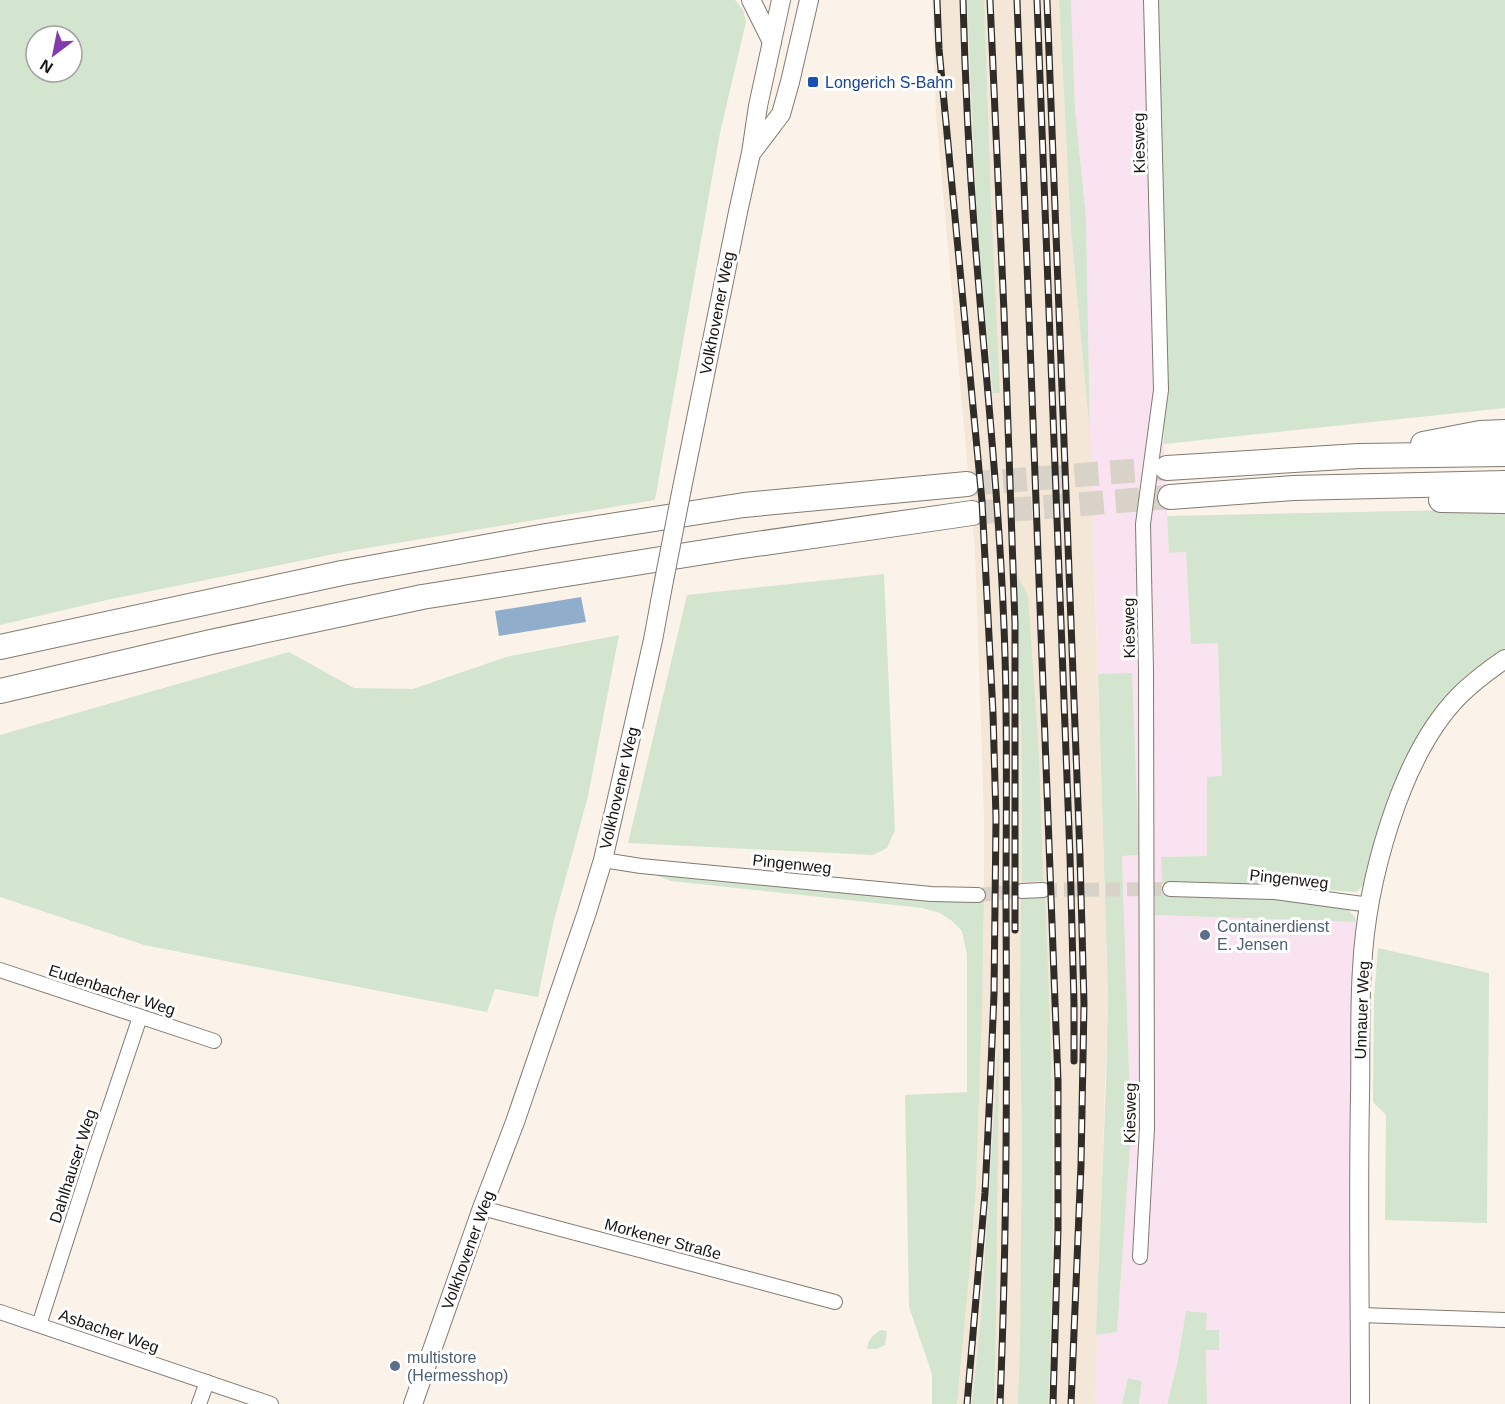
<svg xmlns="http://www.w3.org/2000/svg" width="1505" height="1404" font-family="Helvetica,sans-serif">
<rect width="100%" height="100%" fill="#fbf3e9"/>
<path fill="#f9e3f0" d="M 1071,0 L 1145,0 L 1164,394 L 1164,444 L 1169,553 L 1186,552 L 1191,644 L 1218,642 L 1222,777 L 1207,778 L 1208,856 L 1161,857 L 1162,884 L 1155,893 L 1155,915 L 1356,922 L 1354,966 L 1353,1404 L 1200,1404 L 1207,1403 L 1206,1349 L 1219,1331 L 1206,1330 L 1186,1311 L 1177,1365 L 1167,1404 L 1139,1404 L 1142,1381 L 1128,1378 L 1122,1404 L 1095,1404 L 1096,1335 L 1117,1332 L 1131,1132 L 1122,856 L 1138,855 L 1132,674 L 1098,674 L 1090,435 L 1086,217 L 1075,109 Z"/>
<path fill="#f4e7d7" d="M 932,0 L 1059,0 L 1071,231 L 1090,435 L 1108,994 L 1095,1404 L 957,1404 L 968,1288 L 976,1189 L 984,926 L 984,818 L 975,551 L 936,114 Z"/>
<g fill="#d3e5cf" fill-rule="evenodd">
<path d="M 0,0 L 735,0 L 743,10 L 746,22 L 720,133 L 655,500 L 349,551 L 107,600 L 0,625 ZM 36,36 L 72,36 L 72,72 L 36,72 Z"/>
<path d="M 967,0 L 984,0 L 991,202 L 1000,393 L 993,393 L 978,238 Z"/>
<path d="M 1059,0 L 1071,0 L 1075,109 L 1086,217 L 1090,435 L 1071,231 Z"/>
<path d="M 1154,0 L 1505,0 L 1505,408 L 1164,444 Z"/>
<path d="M 1505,509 L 1505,648 L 1477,671 L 1455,691 L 1367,881 L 1357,892 L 1277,887 L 1162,884 L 1161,857 L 1207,856 L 1207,777 L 1222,776 L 1218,643 L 1191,644 L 1186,552 L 1169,553 L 1167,516 Z"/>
<path d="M 884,574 L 895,830 L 887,848 L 873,855 L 628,843 L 687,595 Z"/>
<path d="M 1017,574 L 1028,596 L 1039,754 L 1043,881 L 1022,882 L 1022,770 Z"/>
<path d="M 619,635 L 588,796 L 553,924 L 538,997 L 495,989 L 487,1012 L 144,945 L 0,897 L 0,735 L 289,652 L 354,688 L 413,689 L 506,657 Z"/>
<path d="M 1132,673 L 1139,855 L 1122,856 L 1131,1132 L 1117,1332 L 1096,1335 L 1106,1083 L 1108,994 L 1098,674 Z"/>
<path d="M 653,874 L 933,900 L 984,901 L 982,1010 L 976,1189 L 968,1288 L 957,1404 L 932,1404 L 932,1374 L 909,1307 L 905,1095 L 967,1092 L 967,955 L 962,931 L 952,921 L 940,913 L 922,908 L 671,881 Z"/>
<path d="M 1155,893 L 1274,897 L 1348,910 L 1355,917 L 1356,922 L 1155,915 Z"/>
<path d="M 1021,898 L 1045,898 C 1053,1067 1056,1236 1048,1404 L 1018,1404 L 1020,1350 L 1022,1146 L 1020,1007 Z"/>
<path d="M 1378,948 L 1489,973 L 1487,1223 L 1385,1220 L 1386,1115 L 1373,1102 L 1374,997 Z"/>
<path d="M 999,1038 L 996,1319 L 994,1404 L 972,1404 L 981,1317 Z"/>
<path d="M 1186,1311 L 1207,1313 L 1206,1330 L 1219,1330 L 1219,1350 L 1206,1350 L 1207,1404 L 1167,1404 L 1177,1365 Z"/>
<path d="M 881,1330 L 887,1331 L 885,1345 L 877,1349 L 867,1349 C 868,1340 873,1334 881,1330 Z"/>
<path d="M 1128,1378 L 1142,1381 L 1139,1404 L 1122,1404 Z"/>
</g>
<path fill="#91adcc" d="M 581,597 L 586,622 L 499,636 L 495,611 Z"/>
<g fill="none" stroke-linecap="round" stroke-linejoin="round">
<g stroke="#d9d2c9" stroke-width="14" stroke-dasharray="14 7" stroke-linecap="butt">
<path d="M 1043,890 L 1170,889"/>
<path d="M 978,895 L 1022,891"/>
</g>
<g stroke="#d9d2c9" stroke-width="24" stroke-dasharray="24 12" stroke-linecap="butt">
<path d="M 967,484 L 1167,468"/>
<path d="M 972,513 L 1170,497"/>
</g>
<defs>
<g id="street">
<path d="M 603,860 L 641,866 L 931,894 L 978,895"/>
<path d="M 1170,889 L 1275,892 L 1370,905"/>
<path d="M 1022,891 L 1043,890"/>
<path d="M 0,970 L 214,1041"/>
<path d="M 482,1208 L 835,1302"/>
<path d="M 1140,1257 L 1147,1128 L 1146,670 L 1143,524 L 1161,390 L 1151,0"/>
<path d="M 0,1312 L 271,1404"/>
<path d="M 1360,1315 L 1505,1320"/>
<path d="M 39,1325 L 93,1157 L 140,1017"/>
<path d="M 199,1404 L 207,1382"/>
</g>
<g id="secondary">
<path d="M 751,0 L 772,42"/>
<path d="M 753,151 L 781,114 L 790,82 L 809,0"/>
<path d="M 682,488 L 738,212 L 751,153 L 758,106 L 781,0"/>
<path d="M 413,1404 L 482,1208 L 515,1122 L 587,912 L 603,860 L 653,640 L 662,591"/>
<path d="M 1360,1404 C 1360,1301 1358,1198 1360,1096 C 1361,1053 1359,1011 1362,969 C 1366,885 1399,757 1459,696 C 1473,682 1489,670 1505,659"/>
</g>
<g id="highway">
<path d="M 1423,444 L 1480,433 L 1505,432"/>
<path d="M 1167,468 L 1359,456 L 1505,454"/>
<path d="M 1170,497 L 1293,488 L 1505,483"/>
<path d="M 1441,500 L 1505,501"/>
<path d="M 0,647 L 342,573 L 546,536 L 744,505 L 967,484"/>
<path d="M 0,691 L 211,642 L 422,597 L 736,547 L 972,513"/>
</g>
</defs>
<use href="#street" stroke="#827a72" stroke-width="16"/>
<use href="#secondary" stroke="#827a72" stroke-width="20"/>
<use href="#highway" stroke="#827a72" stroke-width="26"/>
<use href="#street" stroke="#fff" stroke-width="14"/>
<use href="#secondary" stroke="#fff" stroke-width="18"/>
<use href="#highway" stroke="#fff" stroke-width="24"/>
<defs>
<g id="rail">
<path d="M 937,0 L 939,49 L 982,501 L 993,713 L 996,818 L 994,994 L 990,1090 L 985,1193 L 967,1404"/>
<path d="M 963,0 C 965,80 969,160 975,240 C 985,369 999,498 1004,627 C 1008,719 1006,811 1006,903 C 1007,1070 1007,1237 1000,1404"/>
<path d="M 990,0 L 1004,312 L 1015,624 L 1015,930"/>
<path d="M 1017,0 L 1058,1081 L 1058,1230 L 1053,1404"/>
<path d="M 1037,0 L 1070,856 L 1074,1003 L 1074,1061"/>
<path d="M 1047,0 L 1080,856 L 1084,1004 L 1081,1165 L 1071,1404"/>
</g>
</defs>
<use href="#rail" stroke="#302d29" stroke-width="7"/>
<use href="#rail" stroke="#fff" stroke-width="4.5" stroke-dasharray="14" stroke-linecap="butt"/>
<defs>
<path id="secondary-bridge" d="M 662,591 L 682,488"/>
</defs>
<use href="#secondary-bridge" stroke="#827a72" stroke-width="20" stroke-linecap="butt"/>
<use href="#secondary-bridge" stroke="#fff" stroke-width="18"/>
</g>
<rect fill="#1a4fb4" stroke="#fff" stroke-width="2" x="807" y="76" width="12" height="12" rx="3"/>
<g fill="#5c6f8a" stroke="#fff" stroke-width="2">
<circle cx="1205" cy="935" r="6"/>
<circle cx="395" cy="1366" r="6"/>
</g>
<g text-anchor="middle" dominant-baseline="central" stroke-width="6" stroke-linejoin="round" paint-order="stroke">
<g font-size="16" fill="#164399" stroke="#fff" text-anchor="start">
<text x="825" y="82">Longerich S-Bahn</text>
</g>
<g font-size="16" fill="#171411" stroke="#fff">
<text transform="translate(1139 143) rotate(-91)">Kiesweg</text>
<text transform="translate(717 313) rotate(-79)">Volkhovener Weg</text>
<text transform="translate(1129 628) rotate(-91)">Kiesweg</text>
<text transform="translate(619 788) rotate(-77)">Volkhovener Weg</text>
<text transform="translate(792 864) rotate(6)">Pingenweg</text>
<text transform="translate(1289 879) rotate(6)">Pingenweg</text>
<text transform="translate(112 990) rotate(18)">Eudenbacher Weg</text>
<text transform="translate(1362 1010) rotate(-88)">Unnauer Weg</text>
<text transform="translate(1130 1113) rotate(-89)">Kiesweg</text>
<text transform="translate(73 1166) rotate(-72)">Dahlhauser Weg</text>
<text transform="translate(663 1239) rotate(15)">Morkener Straße</text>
<text transform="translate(468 1250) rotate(-70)">Volkhovener Weg</text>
<text transform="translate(109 1331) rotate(19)">Asbacher Weg</text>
</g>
<g font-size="16" fill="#4e5e75" stroke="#fff" text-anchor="start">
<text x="1217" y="926">Containerdienst<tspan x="1217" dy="18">E. Jensen</tspan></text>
<text x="407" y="1357">multistore<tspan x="407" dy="18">(Hermesshop)</tspan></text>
</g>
</g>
<g transform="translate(54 54) rotate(212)"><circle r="28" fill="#ffffff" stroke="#a2a1a0" stroke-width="1.5"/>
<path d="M0-4.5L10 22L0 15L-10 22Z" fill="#833aac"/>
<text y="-9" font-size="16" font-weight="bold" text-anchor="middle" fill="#171411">N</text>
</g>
</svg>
